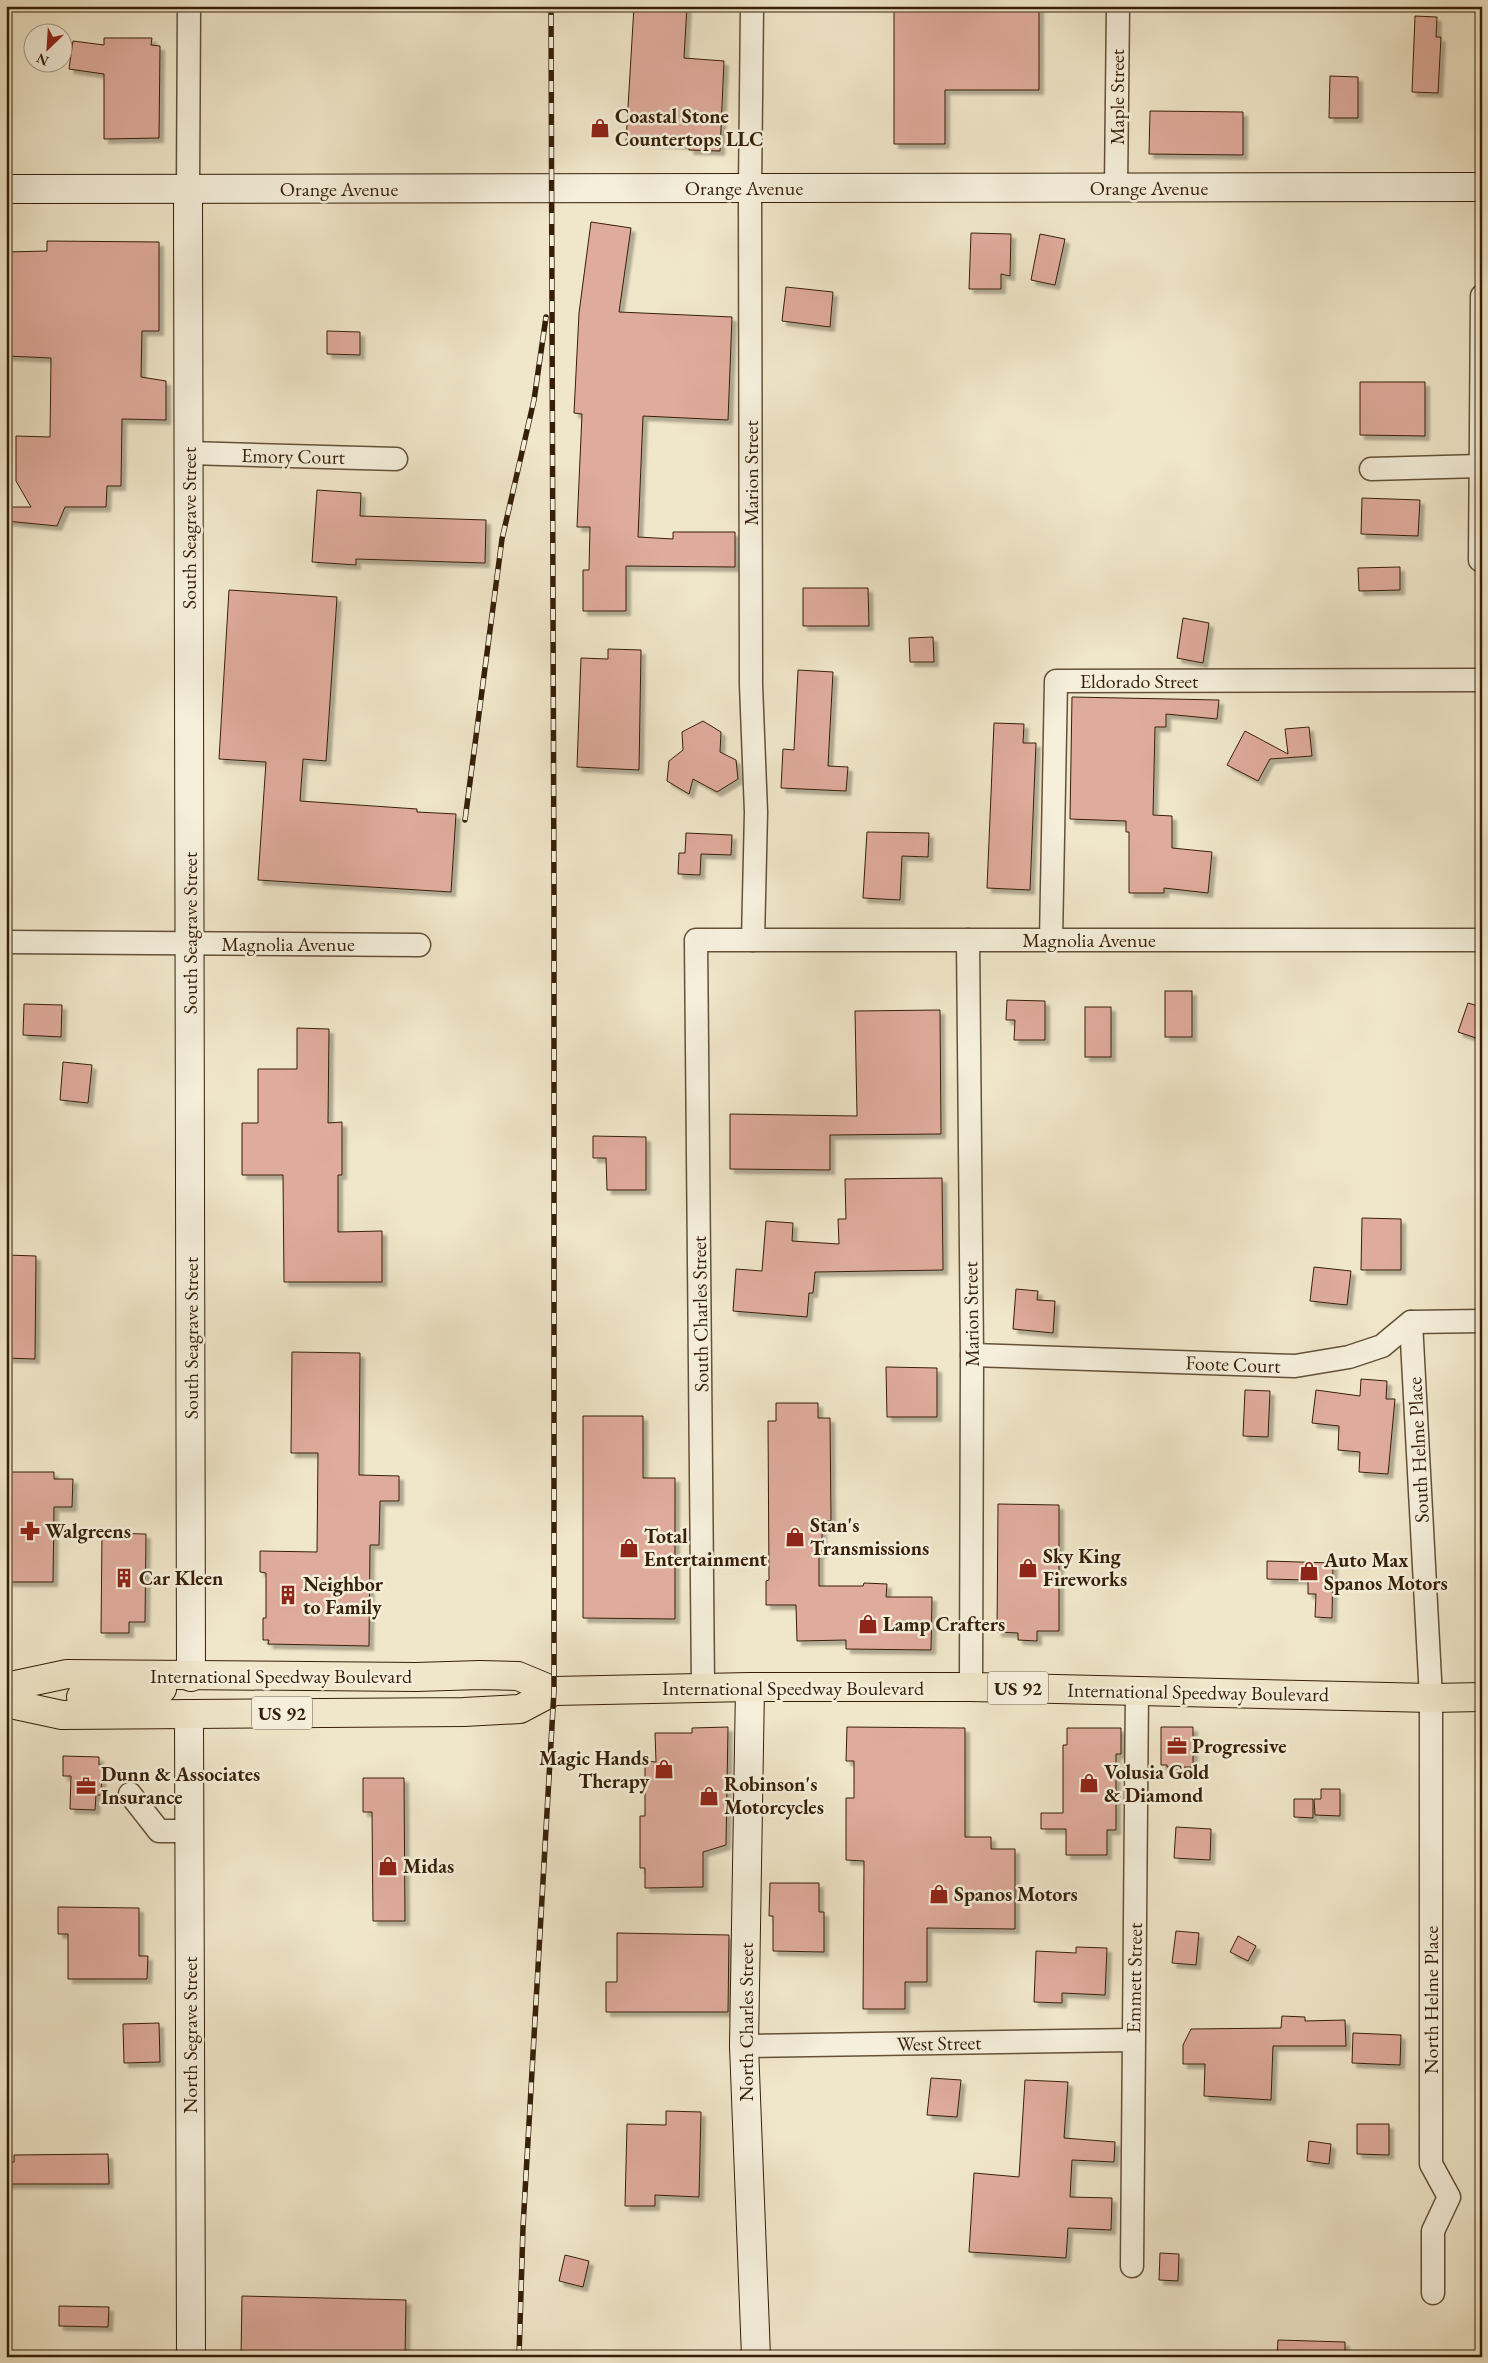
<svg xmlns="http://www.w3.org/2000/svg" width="1488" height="2363" font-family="'EB Garamond',serif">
<defs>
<filter id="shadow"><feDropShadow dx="4.5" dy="4.5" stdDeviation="1" flood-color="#0004"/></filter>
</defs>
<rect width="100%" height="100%" fill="#f0e6c9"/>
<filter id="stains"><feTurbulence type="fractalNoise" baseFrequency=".004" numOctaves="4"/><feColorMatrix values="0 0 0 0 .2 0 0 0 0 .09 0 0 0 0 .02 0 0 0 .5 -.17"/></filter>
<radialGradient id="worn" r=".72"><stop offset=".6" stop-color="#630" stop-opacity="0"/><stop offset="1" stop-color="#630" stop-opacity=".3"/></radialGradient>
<g fill="#dfab9c" stroke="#361f08" filter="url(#shadow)">
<path d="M 634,6 L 687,6 L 684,58 L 724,61 L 720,151 L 689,150 L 689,145 L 626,141 Z"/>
<path d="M 894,6 L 1039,6 L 1039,90 L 945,90 L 945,144 L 894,144 Z"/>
<path d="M 1415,16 L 1437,17 L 1436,37 L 1441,37 L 1438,93 L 1412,92 Z"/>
<path d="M 104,38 L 152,38 L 151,45 L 160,46 L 159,138 L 104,139 L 104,74 L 69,69 L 73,41 L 104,45 Z"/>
<path d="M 1330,76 L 1358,77 L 1358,118 L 1329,118 Z"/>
<path d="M 1150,111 L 1243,112 L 1243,155 L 1149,154 Z"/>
<path d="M 591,222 L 631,228 L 619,312 L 732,317 L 728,420 L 643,416 L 638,537 L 673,539 L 673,532 L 735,532 L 735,567 L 626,566 L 626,611 L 583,611 L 583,570 L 589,570 L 590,527 L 577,527 L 582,414 L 574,413 L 579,313 Z"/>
<path d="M 971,233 L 1011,234 L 1010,276 L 1001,274 L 1001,289 L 969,289 Z"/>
<path d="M 1040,234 L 1065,239 L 1055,285 L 1031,280 Z"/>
<path d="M 47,241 L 159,242 L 159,331 L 142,331 L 141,377 L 166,381 L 166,420 L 122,419 L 121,486 L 107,486 L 106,507 L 65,507 L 57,526 L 6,521 L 6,507 L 31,507 L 16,481 L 16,436 L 50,437 L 51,358 L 6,356 L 6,252 L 47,251 Z"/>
<path d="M 786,287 L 833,292 L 830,327 L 782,321 Z"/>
<path d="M 327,331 L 360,332 L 360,355 L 327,354 Z"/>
<path d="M 1360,382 L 1425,382 L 1425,436 L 1360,435 Z"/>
<path d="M 317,490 L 361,493 L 360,516 L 486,520 L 485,563 L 356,559 L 356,565 L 312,562 Z"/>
<path d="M 1362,498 L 1420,500 L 1418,536 L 1361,534 Z"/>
<path d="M 1400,567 L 1400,590 L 1359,591 L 1358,568 Z"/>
<path d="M 803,588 L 868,588 L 869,626 L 803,626 Z"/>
<path d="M 229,590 L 337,597 L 326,761 L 303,759 L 300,801 L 417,809 L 417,812 L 456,814 L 451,892 L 258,880 L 266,762 L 219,759 Z"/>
<path d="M 1183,618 L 1209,623 L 1203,663 L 1177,658 Z"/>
<path d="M 933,637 L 934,662 L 910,662 L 909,638 Z"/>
<path d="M 608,649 L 641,650 L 639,770 L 577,767 L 581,658 L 608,659 Z"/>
<path d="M 798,670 L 833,672 L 828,766 L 848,767 L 846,791 L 781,788 L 783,749 L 794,750 Z"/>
<path d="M 1072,697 L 1219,700 L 1217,719 L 1166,714 L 1166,727 L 1155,727 L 1153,815 L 1172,816 L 1172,848 L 1212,852 L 1208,893 L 1164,888 L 1164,893 L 1129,893 L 1129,832 L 1126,832 L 1126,821 L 1070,819 Z"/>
<path d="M 703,721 L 721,732 L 720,752 L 736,760 L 738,779 L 717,792 L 693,779 L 689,794 L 667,781 L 669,761 L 683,750 L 682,732 Z"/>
<path d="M 994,723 L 1024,724 L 1023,743 L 1036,743 L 1030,890 L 987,888 Z"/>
<path d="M 1309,727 L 1312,756 L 1270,759 L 1258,781 L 1227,765 L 1245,731 L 1288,754 L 1285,729 Z"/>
<path d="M 867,832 L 929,833 L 928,857 L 902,856 L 900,900 L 863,898 Z"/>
<path d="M 686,833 L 732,835 L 731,855 L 701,854 L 700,875 L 678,874 L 679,853 L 685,853 Z"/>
<rect x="1165" y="991" width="27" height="46"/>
<path d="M 1007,1000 L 1045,1001 L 1045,1040 L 1014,1040 L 1015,1020 L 1006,1020 Z"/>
<path d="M 1468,1003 L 1482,1007 L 1482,1040 L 1458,1032 Z"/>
<path d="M 24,1004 L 62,1005 L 61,1037 L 23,1035 Z"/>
<rect x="1085" y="1007" width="26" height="50"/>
<path d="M 940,1010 L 941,1134 L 830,1135 L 830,1170 L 730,1169 L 730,1114 L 857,1116 L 855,1011 Z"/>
<path d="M 297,1028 L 329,1029 L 328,1123 L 342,1122 L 342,1175 L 338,1175 L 338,1232 L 382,1231 L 382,1282 L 284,1282 L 283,1175 L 242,1175 L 242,1123 L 258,1123 L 258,1069 L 297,1069 Z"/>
<path d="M 63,1062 L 92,1065 L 88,1103 L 60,1100 Z"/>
<path d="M 593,1136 L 646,1137 L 646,1190 L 607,1190 L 606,1158 L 593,1158 Z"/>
<path d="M 942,1178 L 943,1270 L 815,1272 L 813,1293 L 809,1293 L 807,1317 L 733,1311 L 736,1269 L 762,1271 L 766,1221 L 793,1223 L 792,1241 L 839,1244 L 838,1219 L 846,1219 L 845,1179 Z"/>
<path d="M 1362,1218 L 1401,1219 L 1401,1270 L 1361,1270 Z"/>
<path d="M 6,1255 L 36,1256 L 35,1359 L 6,1358 Z"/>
<path d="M 1314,1267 L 1351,1271 L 1347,1305 L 1310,1301 Z"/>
<path d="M 1016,1289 L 1038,1291 L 1037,1300 L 1055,1301 L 1053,1333 L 1013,1329 Z"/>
<path d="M 292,1352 L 360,1353 L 359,1475 L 399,1476 L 399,1501 L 380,1501 L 379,1545 L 370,1545 L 369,1646 L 268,1644 L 269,1640 L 263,1640 L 263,1618 L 266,1618 L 266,1573 L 260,1572 L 260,1551 L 317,1552 L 318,1453 L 291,1453 Z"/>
<path d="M 886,1367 L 937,1368 L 937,1417 L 887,1417 Z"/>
<path d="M 1361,1379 L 1387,1381 L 1386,1399 L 1395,1399 L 1388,1474 L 1359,1472 L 1360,1452 L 1338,1450 L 1339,1426 L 1312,1423 L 1316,1390 L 1360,1396 Z"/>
<path d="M 1245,1390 L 1270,1391 L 1268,1437 L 1243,1436 Z"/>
<path d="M 776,1403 L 818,1403 L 818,1418 L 830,1418 L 831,1521 L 822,1521 L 822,1553 L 819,1553 L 819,1586 L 863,1586 L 864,1583 L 887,1584 L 886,1597 L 932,1597 L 931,1650 L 846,1649 L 846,1640 L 797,1641 L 796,1605 L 766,1605 L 766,1581 L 769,1580 L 768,1421 L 776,1421 Z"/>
<path d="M 583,1416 L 643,1416 L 643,1478 L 675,1478 L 675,1619 L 583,1618 Z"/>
<path d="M 6,1472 L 54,1472 L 54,1479 L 73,1479 L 72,1507 L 54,1507 L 53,1582 L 6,1582 Z"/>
<path d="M 998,1504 L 1059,1505 L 1059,1631 L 1037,1631 L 1037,1641 L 1018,1640 L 1018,1633 L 997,1632 Z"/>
<path d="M 102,1533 L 146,1534 L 145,1622 L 129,1622 L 129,1633 L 101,1633 Z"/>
<path d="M 1267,1561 L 1333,1563 L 1332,1618 L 1315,1617 L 1316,1594 L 1308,1594 L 1308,1580 L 1267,1579 Z"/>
<path d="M 728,1727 L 726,1845 L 703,1852 L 703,1887 L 645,1888 L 645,1868 L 640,1868 L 640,1816 L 645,1816 L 645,1761 L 656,1762 L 655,1733 L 692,1733 L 692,1728 Z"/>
<path d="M 847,1727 L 965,1728 L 965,1837 L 991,1837 L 991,1849 L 1015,1849 L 1015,1929 L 927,1928 L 927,1982 L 905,1982 L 905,2009 L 863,2009 L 864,1861 L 846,1860 L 846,1798 L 854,1798 L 854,1761 L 846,1761 Z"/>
<path d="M 1161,1727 L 1193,1727 L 1193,1767 L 1167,1767 L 1167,1765 L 1161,1765 Z"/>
<path d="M 1067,1728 L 1121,1728 L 1121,1754 L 1116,1754 L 1116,1830 L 1107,1830 L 1107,1855 L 1066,1855 L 1066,1829 L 1041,1829 L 1041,1813 L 1063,1813 L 1063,1745 L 1067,1745 Z"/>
<path d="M 63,1756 L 99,1757 L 99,1765 L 102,1765 L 101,1795 L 96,1795 L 95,1810 L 70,1809 L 71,1776 L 63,1776 Z"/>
<path d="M 363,1778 L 404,1778 L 405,1921 L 373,1921 L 372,1812 L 363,1812 Z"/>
<path d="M 1321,1789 L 1340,1789 L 1340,1816 L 1315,1815 L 1314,1799 L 1321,1799 Z"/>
<path d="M 1294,1799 L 1313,1799 L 1313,1818 L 1294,1817 Z"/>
<path d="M 1176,1827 L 1211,1829 L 1210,1860 L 1174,1858 Z"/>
<path d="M 770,1883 L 819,1883 L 819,1912 L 824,1912 L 824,1952 L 773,1951 L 773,1916 L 769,1916 Z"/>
<path d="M 58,1907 L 139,1908 L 139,1956 L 148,1956 L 147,1979 L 68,1979 L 68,1934 L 58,1934 Z"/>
<path d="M 1176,1931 L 1199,1933 L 1196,1965 L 1172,1963 Z"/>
<path d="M 617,1933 L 729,1935 L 728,2012 L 606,2012 L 606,1982 L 617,1982 Z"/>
<path d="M 1238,1936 L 1256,1946 L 1248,1961 L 1230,1952 Z"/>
<path d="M 1076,1947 L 1107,1948 L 1105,1995 L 1062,1993 L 1062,2003 L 1034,2002 L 1036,1951 L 1076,1953 Z"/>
<path d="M 1282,2016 L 1305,2017 L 1305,2021 L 1345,2020 L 1346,2046 L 1273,2046 L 1271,2100 L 1204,2096 L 1205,2064 L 1183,2064 L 1183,2045 L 1191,2029 L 1281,2028 Z"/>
<path d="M 159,2023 L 160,2062 L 124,2063 L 123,2024 Z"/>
<path d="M 1353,2033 L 1401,2035 L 1400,2065 L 1352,2063 Z"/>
<path d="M 931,2078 L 961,2080 L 957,2117 L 927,2115 Z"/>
<path d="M 1025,2080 L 1068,2082 L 1064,2138 L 1115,2142 L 1114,2162 L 1072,2160 L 1070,2197 L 1112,2198 L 1111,2230 L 1068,2228 L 1066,2258 L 969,2252 L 974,2173 L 1019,2177 Z"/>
<path d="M 666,2111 L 701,2112 L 699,2197 L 655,2195 L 655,2206 L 625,2206 L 627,2124 L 666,2125 Z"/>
<path d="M 1357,2124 L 1389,2124 L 1389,2155 L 1357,2154 Z"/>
<path d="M 1309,2141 L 1331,2144 L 1329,2164 L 1307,2161 Z"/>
<path d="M 108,2154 L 109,2184 L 6,2184 L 6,2162 L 14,2162 L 14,2155 Z"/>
<path d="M 1160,2253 L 1179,2254 L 1178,2281 L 1159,2280 Z"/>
<path d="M 565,2255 L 589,2261 L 583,2287 L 559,2281 Z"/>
<path d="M 242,2296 L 406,2300 L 405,2357 L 241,2357 Z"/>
<path d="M 59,2306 L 109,2307 L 108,2327 L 59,2326 Z"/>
<path d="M 1278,2340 L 1345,2342 L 1345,2357 L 1277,2357 Z"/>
</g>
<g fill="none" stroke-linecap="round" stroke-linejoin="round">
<defs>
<g id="street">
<path d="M 752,6 L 750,188 L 751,685 L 756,812 L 753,940"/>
<path d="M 1116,188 L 1118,6"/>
<path d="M 188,189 L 189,6"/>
<path d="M 189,453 L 396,459"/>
<path d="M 1371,469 L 1480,466"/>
<path d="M 1480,560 L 1482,296"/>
<path d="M 968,940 L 972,1355 L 971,1687"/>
<path d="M 1051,940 L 1056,681 L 1482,680"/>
<path d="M 6,942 L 419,945"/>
<path d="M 1411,1322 L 1431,1698 L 1431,2164 L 1449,2197 L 1433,2231 L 1433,2293"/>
<path d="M 972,1355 L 1295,1366 L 1349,1357 L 1382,1346 L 1411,1322 L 1482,1321"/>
<path d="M 703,1688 L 696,940 L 1482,940"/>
<path d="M 130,1794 L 159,1831 L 190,1831"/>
<path d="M 744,2046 L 1133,2040"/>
<path d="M 1132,2266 L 1137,1690"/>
</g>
<g id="secondary">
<path d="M 6,189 L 1482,187"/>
<path d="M 188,189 L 191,1677"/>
<path d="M 750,1687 L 744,2046 L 756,2357"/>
<path d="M 189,1714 L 191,2357"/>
</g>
<g id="primary">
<path d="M 6,1687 L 67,1674 L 416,1677 L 480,1675 L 518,1676 L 554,1691 L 750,1687 L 971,1687 L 1431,1698 L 1482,1697"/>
<path d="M 81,1697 L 148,1693 L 162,1689"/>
<path d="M 6,1703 L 62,1715 L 464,1712 L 520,1709 L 554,1691"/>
</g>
</defs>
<use href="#street" stroke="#645138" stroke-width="25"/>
<use href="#secondary" stroke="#361f08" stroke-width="30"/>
<use href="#primary" stroke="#361f08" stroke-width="30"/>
<use href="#street" stroke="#f5efdc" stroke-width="22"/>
<use href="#secondary" stroke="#f5efdc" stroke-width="28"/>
<use href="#primary" stroke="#f0e6c9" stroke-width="28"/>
<defs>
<g id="rail">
<path d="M 465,820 L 502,539 L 534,400 L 546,317"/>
<path d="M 519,2357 L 523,2227 L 554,1691 L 554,900 L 551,6"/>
</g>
</defs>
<use href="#rail" stroke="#361f08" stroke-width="5.5"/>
<use href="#rail" stroke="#f5efdc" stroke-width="4" stroke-dasharray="11" stroke-linecap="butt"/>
</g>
<defs>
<symbol id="shop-bare" viewBox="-9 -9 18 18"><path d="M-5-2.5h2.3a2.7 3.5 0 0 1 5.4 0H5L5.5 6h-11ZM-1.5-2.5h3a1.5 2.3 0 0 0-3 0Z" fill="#8f2418" stroke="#f5efdc" stroke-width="2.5" paint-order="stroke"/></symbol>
<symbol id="pharmacy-bare" viewBox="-9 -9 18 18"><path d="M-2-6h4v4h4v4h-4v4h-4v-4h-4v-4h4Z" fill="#8f2418" stroke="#f5efdc" stroke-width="2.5" paint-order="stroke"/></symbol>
<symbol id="building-bare" viewBox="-9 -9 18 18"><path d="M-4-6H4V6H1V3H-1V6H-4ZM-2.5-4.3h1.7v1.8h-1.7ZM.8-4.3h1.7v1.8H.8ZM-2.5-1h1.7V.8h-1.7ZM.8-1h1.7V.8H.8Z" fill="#8f2418" stroke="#f5efdc" stroke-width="2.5" paint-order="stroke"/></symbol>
<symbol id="office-bare" viewBox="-9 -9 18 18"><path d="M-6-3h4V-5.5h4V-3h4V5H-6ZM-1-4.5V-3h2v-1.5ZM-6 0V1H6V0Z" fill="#8f2418" stroke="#f5efdc" stroke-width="2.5" paint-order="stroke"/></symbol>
</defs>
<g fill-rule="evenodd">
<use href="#shop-bare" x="586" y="114" width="28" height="28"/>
<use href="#pharmacy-bare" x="16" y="1517" width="28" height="28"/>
<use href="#shop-bare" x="781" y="1523" width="28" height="28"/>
<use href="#shop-bare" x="615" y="1534" width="28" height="28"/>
<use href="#shop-bare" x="1014" y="1554" width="28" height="28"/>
<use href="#shop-bare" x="1295" y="1557" width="28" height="28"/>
<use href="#building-bare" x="110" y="1564" width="28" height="28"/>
<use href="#building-bare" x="274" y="1581" width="28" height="28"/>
<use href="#shop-bare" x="854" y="1610" width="28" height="28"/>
<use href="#office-bare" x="1163" y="1732" width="28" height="28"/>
<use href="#shop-bare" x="650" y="1755" width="28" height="28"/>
<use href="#shop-bare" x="1075" y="1769" width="28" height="28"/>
<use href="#office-bare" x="72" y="1772" width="28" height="28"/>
<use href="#shop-bare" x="695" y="1782" width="28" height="28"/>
<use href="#shop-bare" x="374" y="1852" width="28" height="28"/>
<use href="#shop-bare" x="925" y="1880" width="28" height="28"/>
</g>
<g text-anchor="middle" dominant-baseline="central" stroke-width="5" stroke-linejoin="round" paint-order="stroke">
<g fill="#f5efdc" stroke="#6f5d48" stroke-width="1">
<rect x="988" y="1671.5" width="60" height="33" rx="4"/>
<rect x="252" y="1696.5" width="60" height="33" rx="4"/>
</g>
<g font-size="19" font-weight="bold" fill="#361f08">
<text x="1018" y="1688">US 92</text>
<text x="282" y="1713">US 92</text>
</g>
<g font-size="20" fill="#361f08" stroke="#f5efdc">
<text transform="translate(1117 97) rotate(-90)">Maple Street</text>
<text x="744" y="188">Orange Avenue</text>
<text x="1149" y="188">Orange Avenue</text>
<text x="339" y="189">Orange Avenue</text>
<text transform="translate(293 456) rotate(1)">Emory Court</text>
<text transform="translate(751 473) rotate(-90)">Marion Street</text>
<text transform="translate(189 528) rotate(-90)">South Seagrave Street</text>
<text x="1139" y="681">Eldorado Street</text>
<text transform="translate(190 933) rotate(-90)">South Seagrave Street</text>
<text x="1089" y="940">Magnolia Avenue</text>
<text x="288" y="944">Magnolia Avenue</text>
<text transform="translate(700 1314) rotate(-91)">South Charles Street</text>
<text transform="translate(971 1314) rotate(-91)">Marion Street</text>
<text transform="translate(191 1338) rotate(-90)">South Seagrave Street</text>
<text transform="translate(1233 1364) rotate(2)">Foote Court</text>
<text transform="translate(1418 1450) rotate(-93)">South Helme Place</text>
<text x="281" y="1676">International Speedway Boulevard</text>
<text x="793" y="1688">International Speedway Boulevard</text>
<text transform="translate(1198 1692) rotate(1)">International Speedway Boulevard</text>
<text transform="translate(1134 1978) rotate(-89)">Emmett Street</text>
<text transform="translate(1431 2000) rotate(-90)">North Helme Place</text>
<text transform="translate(746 2022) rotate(-90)">North Charles Street</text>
<text transform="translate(190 2035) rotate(-90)">North Segrave Street</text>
<text transform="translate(939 2043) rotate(-1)">West Street</text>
</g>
<g font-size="20" font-weight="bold" fill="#361f08" stroke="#f5efdc" text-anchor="start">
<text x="615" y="116">Coastal Stone<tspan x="615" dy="23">Countertops LLC</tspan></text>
<text x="810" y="1525">Stan's<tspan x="810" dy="23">Transmissions</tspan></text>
<text x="45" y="1531">Walgreens</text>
<text x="644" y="1536">Total<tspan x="644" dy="23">Entertainment</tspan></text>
<text x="1043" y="1556">Sky King<tspan x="1043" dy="23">Fireworks</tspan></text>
<text x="1324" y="1560">Auto Max<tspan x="1324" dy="23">Spanos Motors</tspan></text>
<text x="139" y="1578">Car Kleen</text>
<text x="303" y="1584">Neighbor<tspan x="303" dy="23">to Family</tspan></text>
<text x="883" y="1624">Lamp Crafters</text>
<text x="1192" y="1746">Progressive</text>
<text x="649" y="1758" text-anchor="end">Magic Hands<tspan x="649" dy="23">Therapy</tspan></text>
<text x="1104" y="1772">Volusia Gold<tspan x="1104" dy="23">&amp; Diamond</tspan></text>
<text x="101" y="1774">Dunn &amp; Associates<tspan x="101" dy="23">Insurance</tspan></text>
<text x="724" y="1784">Robinson's<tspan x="724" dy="23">Motorcycles</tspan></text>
<text x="403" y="1866">Midas</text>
<text x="954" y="1894">Spanos Motors</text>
</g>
</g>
<rect width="1488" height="2363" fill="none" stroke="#f0e6c9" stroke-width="25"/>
<rect x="8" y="8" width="1473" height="2348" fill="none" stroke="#361f08" stroke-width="2.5"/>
<rect x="12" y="12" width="1463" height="2338" fill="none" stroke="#361f08"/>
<g transform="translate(48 48) rotate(205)"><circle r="24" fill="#f5efdc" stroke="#a99c87"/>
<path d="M0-4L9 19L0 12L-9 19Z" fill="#8f2418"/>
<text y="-8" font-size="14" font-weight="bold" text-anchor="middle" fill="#361f08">N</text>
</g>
<rect width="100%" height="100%" filter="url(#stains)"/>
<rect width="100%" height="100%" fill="url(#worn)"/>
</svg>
